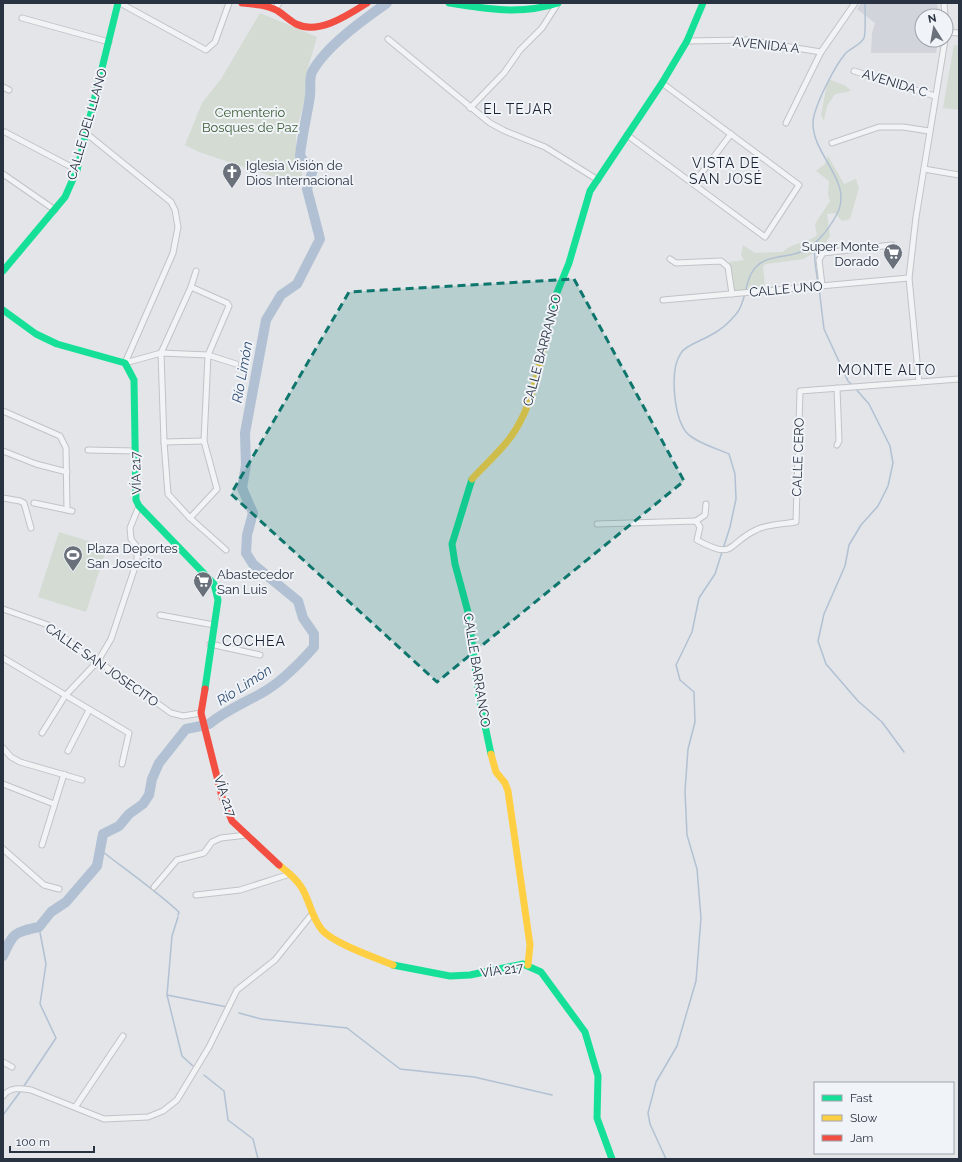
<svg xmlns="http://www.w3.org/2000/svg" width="962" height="1162" font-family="Raleway,sans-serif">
<rect width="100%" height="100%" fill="#e3e5e8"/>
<path fill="#d1d4db" d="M 861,3 L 937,3 L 939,16 L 922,16 L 922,40 L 938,40 L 936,53 L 871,53 L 872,33 L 875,23 L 857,9 Z"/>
<g fill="#d3dbd3">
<path d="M 260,13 L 317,37 L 307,71 L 305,98 L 296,132 L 296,157 L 302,168 L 302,182 L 289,182 L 199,152 L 185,145 L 202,103 L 221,79 Z"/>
<path d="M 954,45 L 959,46 L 959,110 L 943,108 Z"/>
<path d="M 828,79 L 846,86 L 851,91 L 835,94 L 827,106 L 824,120 L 821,116 Z"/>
<path d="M 828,156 L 844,184 L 856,179 L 859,188 L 850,219 L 842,221 L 835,213 L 827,214 L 830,236 L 821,249 L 803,259 L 766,264 L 763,266 L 765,289 L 734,291 L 729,262 L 744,260 L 741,255 L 743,245 L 755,253 L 783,252 C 792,242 807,244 817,235 L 815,224 L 830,201 L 828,194 L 829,181 L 816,171 L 825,164 Z"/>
<path d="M 59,532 L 107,547 L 86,612 L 38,597 Z"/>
</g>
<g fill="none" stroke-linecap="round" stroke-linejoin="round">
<g stroke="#b1c1d3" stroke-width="1.5">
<path d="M 814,245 L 815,262 L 818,285"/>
<path d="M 819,288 L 824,329 L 848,381 L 852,385"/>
<path d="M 855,388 L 869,404 L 890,446 L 893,463 L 888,486 L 878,506 L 861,525 L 849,545 L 845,566 L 824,614 L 818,641 L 826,664 L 858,701 L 882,722 L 904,752"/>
<path d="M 99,849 C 126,870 154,889 179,912 L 178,915"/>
<path d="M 178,917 L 172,936 L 167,995 L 182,1056 L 193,1066"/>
<path d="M 167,995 L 227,1007"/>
<path d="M 239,1013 L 261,1019 L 347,1028 L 400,1069 L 474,1077 L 552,1095"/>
<path d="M 204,1075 L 224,1091 L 228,1120 L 253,1139 L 258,1159"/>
<path d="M 24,1086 L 56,1038 L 40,1004 L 46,964 L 39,927"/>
<path d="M 3,1115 L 20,1092"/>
<path d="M 666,1159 L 650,1124 L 648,1113 L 656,1082 L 677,1046 L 696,981 L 701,918 L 697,869 L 687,835 L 685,791 L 688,749 L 695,722 L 694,692 L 680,680 L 676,665 L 692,632 L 699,598 L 715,574 L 730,527 L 736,499 L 735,474 L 729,454 C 718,449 694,442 686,432 C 674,416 669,370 681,353 C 686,345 701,341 709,336 C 720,331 729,323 737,313 C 747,301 744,278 757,266 C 766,257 782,257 794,254 C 813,250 828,231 837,214 C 854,181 812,156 813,122 C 814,106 835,66 845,54 C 850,48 861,45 864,38 C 866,34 865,10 865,3"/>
</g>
<g stroke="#b1c1d3" stroke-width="10">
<path d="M 209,724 C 225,711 242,704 260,694 C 281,683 299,664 314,647 L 314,634 L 303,618 L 298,601 L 253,564 L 246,553 L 247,535 L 253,513 L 242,488 L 246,465 L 245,433 L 266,320 L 281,295 L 297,284 L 320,239 L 307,189 L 314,166 L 305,163 L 300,156 C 302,135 307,116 310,96 C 311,89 309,78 312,72 C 326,46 363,20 387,3"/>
<path d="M 3,956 C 13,933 14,932 39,927 L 51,912 L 66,902 L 97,866 L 103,834 L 119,826 L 129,814 L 143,804 L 149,795 L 152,779 L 159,763 L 186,729 L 201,726"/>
</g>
<defs>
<g id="street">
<path d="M 120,3 L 206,50 L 215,42 L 229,3"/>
<path d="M 944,3 L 945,16"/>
<path d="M 275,9 L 279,3"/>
<path d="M 22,18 L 109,42"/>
<path d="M 946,32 L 959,33"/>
<path d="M 388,39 L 490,123 L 505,131 L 545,147 L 598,180"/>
<path d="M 687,41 L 746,40 L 821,52"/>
<path d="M 854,71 L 935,96"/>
<path d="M 3,87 L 9,90"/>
<path d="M 470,108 L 504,73 L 520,50 L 542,28 L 558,3"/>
<path d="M 786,123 L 821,52 L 855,3"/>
<path d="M 5,132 L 77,170"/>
<path d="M 87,134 L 171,202 L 175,210 L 178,227 L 173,253 L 125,363"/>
<path d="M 627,135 L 765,237 L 799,185 L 662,83"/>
<path d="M 832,143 L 879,127 L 903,127 L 929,131"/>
<path d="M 924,169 L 959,175"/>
<path d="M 3,174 L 55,210"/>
<path d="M 694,183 L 731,134"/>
<path d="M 670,259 L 676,263 L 721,261 L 728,267 L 732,294"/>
<path d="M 196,271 L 191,287 L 161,353 L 164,442 L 168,494 L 190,518 L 226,550"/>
<path d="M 822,285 L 819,260 L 823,253 L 892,245"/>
<path d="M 663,300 L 909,278"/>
<path d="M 125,363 L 161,353 L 208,355 L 236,364"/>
<path d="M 919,382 L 909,278 L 916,217 L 945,40"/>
<path d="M 3,411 L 60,436 L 66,448 L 67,510"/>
<path d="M 164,442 L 204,441"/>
<path d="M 837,445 L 839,441 L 837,388"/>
<path d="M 88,450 L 135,451"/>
<path d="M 3,451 L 36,464 L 67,472"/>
<path d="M 3,498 L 20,501 L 24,503 L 31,528"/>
<path d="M 34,503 L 72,511"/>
<path d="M 190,518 L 217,489 L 204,441 L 208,355 L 229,306 L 227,303 L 191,287"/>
<path d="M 696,521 L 705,515 L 706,504"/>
<path d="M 597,524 L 696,521 L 700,527 L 697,540 C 736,561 726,544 756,530 C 767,524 784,524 796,522 L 800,391 L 959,379"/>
<path d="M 3,609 L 48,625 L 91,659 L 98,661 L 171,713 L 183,716 L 201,713"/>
<path d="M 160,615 L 214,625"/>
<path d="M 210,644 L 260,655"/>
<path d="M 3,658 L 129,733 L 122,764"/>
<path d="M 42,733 L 65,696 L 98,661 L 111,639 L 137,561 L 137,547 L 131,539 L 130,528 L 139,506"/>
<path d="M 3,748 L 11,757 L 20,762 L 82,780"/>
<path d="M 68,751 L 89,710"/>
<path d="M 3,784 L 54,804"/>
<path d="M 42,845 L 64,774"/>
<path d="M 3,849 L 44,885 L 59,889"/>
<path d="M 154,887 L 177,860 L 204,853 L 212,842 L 221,838 L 247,835"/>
<path d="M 196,895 L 240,890 L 290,874"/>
<path d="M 3,1062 L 12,1067"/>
<path d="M 3,1096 C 10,1087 20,1088 31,1090 L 104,1119 L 148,1117 L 163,1111 L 177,1100 L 209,1047 L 237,990 L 275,960 L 312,914"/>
<path d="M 76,1106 L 123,1036"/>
</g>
</defs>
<use href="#street" stroke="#c1c3c6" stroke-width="7"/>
<use href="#street" stroke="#f2f3f5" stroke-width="5"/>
<g stroke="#16e098" stroke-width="7">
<path d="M 449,3 C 486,9 522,15 558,3"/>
<path d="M 3,271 L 65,197 L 77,170 L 118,3"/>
<path d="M 3,310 L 36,334 L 57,344 L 125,363 L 134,380 L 136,500 L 139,506 L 214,584 L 218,600 L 205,689"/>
<path d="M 545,340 L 556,295 L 569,263 L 590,191 L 662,83 L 687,41 L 703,3"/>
<path d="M 472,479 L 452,544 L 455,564 L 468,612 L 479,697 L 491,754"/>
<path d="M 393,965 L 450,976 L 470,975 L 523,964 L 541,972 L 585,1032 L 598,1076 L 597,1118 L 612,1159"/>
</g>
<g stroke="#ffcf43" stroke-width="7">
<path d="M 472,479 C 483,467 495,456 506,443 C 530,415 537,375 545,340"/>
<path d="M 491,754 L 496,772 L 505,783 L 508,791 L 530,945 L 528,965"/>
<path d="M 279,865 C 289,873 300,882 305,894 C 311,907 313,919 322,930 C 333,943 376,958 393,965"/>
</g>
<g stroke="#f24e42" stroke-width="7">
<path d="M 242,3 C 254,4 267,5 278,11 C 284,15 289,20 296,24 C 319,35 348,15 367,3"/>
<path d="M 205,689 L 201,713 L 222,797 L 232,821 L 279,865"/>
</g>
</g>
<path fill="#0f766e" fill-opacity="0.2" stroke="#0f766e" stroke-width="3" stroke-dasharray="8 5" stroke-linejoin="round" d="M 574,279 L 684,481 L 437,682 L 231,494 L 349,292 Z"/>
<defs>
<symbol id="church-pin" viewBox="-11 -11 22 30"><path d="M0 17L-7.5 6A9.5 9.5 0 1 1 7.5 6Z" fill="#6a717b" stroke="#f0f3f7"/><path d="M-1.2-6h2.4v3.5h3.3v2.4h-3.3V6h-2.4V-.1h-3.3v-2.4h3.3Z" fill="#fff"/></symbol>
<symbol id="supermarket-pin" viewBox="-11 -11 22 30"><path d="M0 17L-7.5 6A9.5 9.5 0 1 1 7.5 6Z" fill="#6a717b" stroke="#f0f3f7"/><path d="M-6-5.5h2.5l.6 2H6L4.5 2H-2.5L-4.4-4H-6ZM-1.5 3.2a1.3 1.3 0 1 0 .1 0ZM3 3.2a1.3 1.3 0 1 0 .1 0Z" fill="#fff"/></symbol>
<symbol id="stadium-pin" viewBox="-11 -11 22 30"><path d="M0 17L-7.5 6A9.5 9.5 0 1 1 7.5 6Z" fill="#6a717b" stroke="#f0f3f7"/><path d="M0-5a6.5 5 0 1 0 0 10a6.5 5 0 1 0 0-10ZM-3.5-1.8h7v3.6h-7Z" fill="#fff"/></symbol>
</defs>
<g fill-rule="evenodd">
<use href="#church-pin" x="221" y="161" width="22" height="30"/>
<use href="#supermarket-pin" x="882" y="242" width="22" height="30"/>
<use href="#stadium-pin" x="62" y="544" width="22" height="30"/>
<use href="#supermarket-pin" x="192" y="570" width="22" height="30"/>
</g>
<g text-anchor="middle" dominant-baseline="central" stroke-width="4" stroke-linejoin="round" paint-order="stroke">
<g font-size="13" fill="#293241" stroke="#f0f3f7">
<text transform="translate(766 45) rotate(6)">AVENIDA A</text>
<text transform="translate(895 83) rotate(17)">AVENIDA C</text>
<text transform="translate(87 124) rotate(-74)">CALLE DEL LLANO</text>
<text transform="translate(786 289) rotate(-5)">CALLE UNO</text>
<text transform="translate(542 350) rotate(-75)">CALLE BARRANCO</text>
<text transform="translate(798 457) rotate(-88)">CALLE CERO</text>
<text transform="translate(136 473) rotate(-92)">VÍA 217</text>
<text transform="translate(102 665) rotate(35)">CALLE SAN JOSECITO</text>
<text transform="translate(477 670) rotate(81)">CALLE BARRANCO</text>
<text transform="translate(225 796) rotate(71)">VÍA 217</text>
<text transform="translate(502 970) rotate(-8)">VÍA 217</text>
</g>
<g font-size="13" fill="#3d5d36" stroke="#f0f3f7">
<text x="250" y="112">Cementerio<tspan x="250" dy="15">Bosques de Paz</tspan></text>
</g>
<g font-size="13" fill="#293241" stroke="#f0f3f7" text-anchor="start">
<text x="246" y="165">Iglesia Visión de<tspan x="246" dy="15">Dios Internacional</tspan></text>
<text x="879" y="246" text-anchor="end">Super Monte<tspan x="879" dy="15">Dorado</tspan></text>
<text x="87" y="548">Plaza Deportes<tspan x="87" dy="15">San Josecito</tspan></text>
<text x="217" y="574">Abastecedor<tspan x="217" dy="15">San Luis</tspan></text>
</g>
<g font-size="14" letter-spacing="1" fill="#1b2332" stroke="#f0f3f7">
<text x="518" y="109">EL TEJAR</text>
<text x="726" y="163">VISTA DE<tspan x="726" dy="16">SAN JOSÉ</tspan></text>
<text x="887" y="370">MONTE ALTO</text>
<text x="254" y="641">COCHEA</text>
</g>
<g font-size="14" font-style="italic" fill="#335075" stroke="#f0f3f7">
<text transform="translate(242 372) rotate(-80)">Río Limón</text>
<text transform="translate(244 685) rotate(-33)">Río Limón</text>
</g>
</g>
<rect width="962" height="1162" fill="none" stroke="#293241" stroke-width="8"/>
<rect x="814" y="1082" width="140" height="72" fill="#f0f3f7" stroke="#a0a6ae"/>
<rect x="822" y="1095" width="20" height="6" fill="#16e098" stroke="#a0a6ae"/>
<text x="850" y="1102" font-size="12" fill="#293241">Fast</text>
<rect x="822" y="1115" width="20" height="6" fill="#ffcf43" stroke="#a0a6ae"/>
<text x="850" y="1122" font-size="12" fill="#293241">Slow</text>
<rect x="822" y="1135" width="20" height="6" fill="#f24e42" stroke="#a0a6ae"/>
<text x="850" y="1142" font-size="12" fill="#293241">Jam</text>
<g transform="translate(934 28) rotate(349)"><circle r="19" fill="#f0f3f7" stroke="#a0a6ae"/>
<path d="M0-3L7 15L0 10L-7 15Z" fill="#6a717b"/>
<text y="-6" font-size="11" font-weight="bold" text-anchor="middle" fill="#293241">N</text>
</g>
<path d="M10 1146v6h84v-6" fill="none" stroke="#293241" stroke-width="2"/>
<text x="16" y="1146" font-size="12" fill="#293241" stroke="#f0f3f7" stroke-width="3" paint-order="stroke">100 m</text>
</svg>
